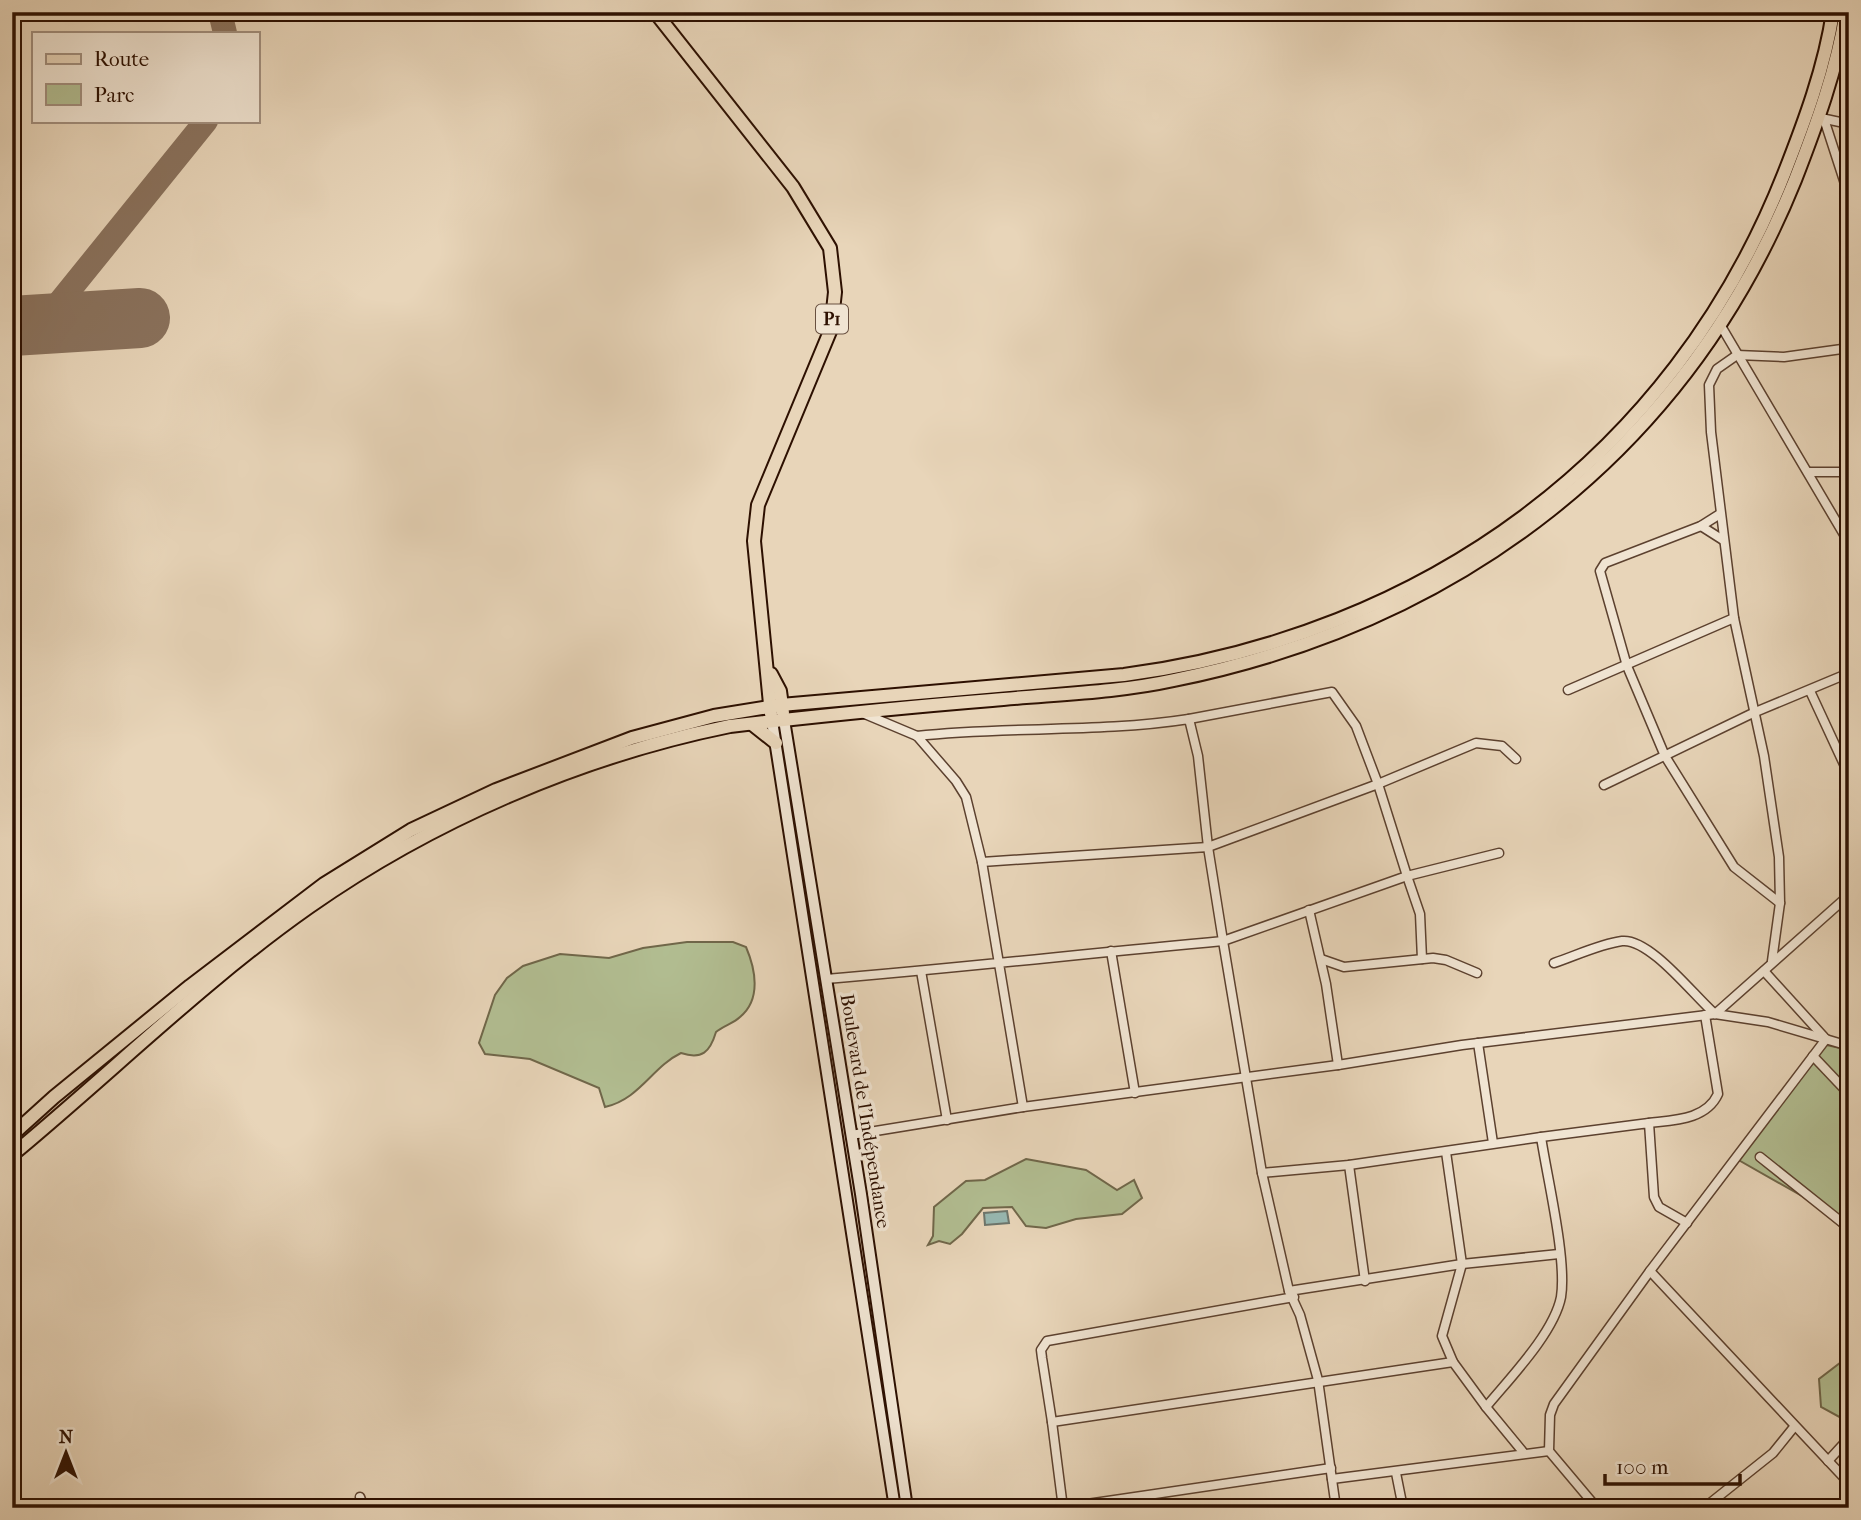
<svg xmlns="http://www.w3.org/2000/svg" width="1861" height="1520" font-family="'IM FELL French Canon',serif">
<rect width="100%" height="100%" fill="#e8d5b9"/>
<filter id="stains"><feTurbulence type="fractalNoise" baseFrequency=".00286" numOctaves="4"/><feColorMatrix values="0 0 0 0 .2 0 0 0 0 .09 0 0 0 0 .02 0 0 0 .5 -.17"/></filter>
<radialGradient id="worn" r=".72"><stop offset=".6" stop-color="#630" stop-opacity="0"/><stop offset="1" stop-color="#630" stop-opacity=".3"/></radialGradient>
<g fill="#b2be92" stroke="#70674a" stroke-width="2">
<path d="M 687,942 L 733,942 L 746,947 C 755,968 762,999 740,1017 C 734,1023 723,1026 716,1032 C 710,1052 702,1060 681,1053 C 652,1067 640,1099 605,1107 L 599,1088 L 530,1059 L 485,1054 L 479,1043 L 495,995 L 507,978 L 523,966 L 560,954 L 609,958 L 643,948 Z"/>
<path d="M 1822,1044 L 1849,1050 L 1849,1234 L 1809,1200 L 1735,1158 Z"/>
<path d="M 1026,1159 L 1086,1170 L 1117,1190 L 1134,1180 L 1142,1198 L 1122,1214 L 1076,1219 L 1046,1228 L 1026,1226 L 1012,1207 L 983,1208 L 962,1234 L 950,1244 L 939,1241 L 928,1245 L 933,1236 L 934,1207 L 966,1181 L 985,1180 Z"/>
<path d="M 1849,1356 L 1849,1445 L 1845,1420 L 1821,1407 L 1819,1379 Z"/>
</g>
<path fill="#97b8b1" stroke="#6d756b" stroke-width="2" d="M 1007,1211 L 1009,1223 L 985,1225 L 984,1213 Z"/>
<g fill="none" stroke-linecap="round" stroke-linejoin="round">
<g stroke="#8a725d" stroke-width="24">
<path d="M 220,12 L 225,33"/>
<path d="M 42,324 L 206,121"/>
</g>
<path stroke="#8a725d" stroke-width="60" d="M 12,326 L 140,318"/>
<defs>
<g id="street">
<path d="M 1821,118 L 1849,124"/>
<path d="M 1824,119 L 1849,196"/>
<path d="M 1721,326 L 1849,543"/>
<path d="M 1808,472 L 1849,472"/>
<path d="M 1720,514 L 1701,526 L 1605,563 L 1600,571 L 1627,666 L 1665,756 L 1734,867 L 1780,903"/>
<path d="M 1701,526 L 1723,540"/>
<path d="M 1568,690 L 1734,618"/>
<path d="M 1810,691 L 1849,775"/>
<path d="M 860,712 L 917,736 L 956,781 L 966,797 L 982,862"/>
<path d="M 1189,719 L 1332,692 L 1356,726 L 1378,784 L 1476,743 L 1502,746 L 1516,759"/>
<path d="M 917,736 C 1008,726 1099,733 1189,719 L 1198,756 L 1208,847 L 1378,784 L 1407,876 L 1223,941 L 1262,1173 L 1289,1291 L 1300,1315 L 1318,1380 L 1336,1508"/>
<path d="M 1604,785 L 1753,713 L 1849,673"/>
<path d="M 1309,910 L 1326,984 L 1338,1065"/>
<path d="M 1111,951 L 1135,1093"/>
<path d="M 1321,959 L 1344,967 L 1433,958 L 1446,960 L 1477,973"/>
<path d="M 1422,959 L 1420,914 L 1407,876 L 1499,853"/>
<path d="M 1772,961 L 1780,903 L 1779,857 L 1764,756 L 1734,618 L 1711,432 L 1709,385 L 1717,369 L 1737,355 L 1784,357 L 1849,348"/>
<path d="M 1554,963 C 1575,956 1600,944 1622,941 C 1650,938 1694,996 1715,1014"/>
<path d="M 921,971 L 947,1120"/>
<path d="M 1764,971 L 1824,1037"/>
<path d="M 826,979 C 958,968 1091,953 1223,941 L 1208,847 L 982,862 L 1023,1107"/>
<path d="M 1715,1014 L 1849,895"/>
<path d="M 1478,1043 L 1493,1143"/>
<path d="M 1813,1056 L 1849,1094"/>
<path d="M 1649,1123 C 1674,1120 1706,1120 1718,1094 L 1705,1015"/>
<path d="M 851,1135 L 1023,1107 L 1338,1065 L 1462,1045 L 1715,1014 L 1768,1022 L 1849,1046"/>
<path d="M 1541,1137 L 1649,1123 L 1654,1197 L 1659,1207 L 1687,1223"/>
<path d="M 1446,1152 L 1462,1264 L 1442,1336 L 1453,1362"/>
<path d="M 1760,1157 L 1849,1228"/>
<path d="M 1349,1165 L 1365,1281"/>
<path d="M 1262,1173 L 1349,1165 L 1541,1137 C 1547,1177 1567,1259 1561,1297 C 1554,1333 1509,1379 1486,1407 L 1523,1452"/>
<path d="M 1650,1271 L 1849,1483"/>
<path d="M 1289,1291 L 1462,1264 L 1559,1254"/>
<path d="M 1052,1422 L 1042,1358 L 1041,1350 L 1047,1341 L 1294,1297"/>
<path d="M 1828,1461 L 1849,1438"/>
<path d="M 1396,1473 L 1403,1508"/>
<path d="M 1332,1479 L 1549,1451"/>
<path d="M 360,1497 L 364,1508"/>
<path d="M 1129,1499 L 1138,1508"/>
<path d="M 1060,1508 L 1331,1468"/>
<path d="M 1063,1508 L 1052,1422 L 1453,1362 L 1486,1407"/>
<path d="M 1597,1508 L 1549,1451 L 1550,1415 L 1554,1404 L 1650,1271 L 1826,1039"/>
<path d="M 1704,1508 L 1773,1453 L 1794,1427"/>
</g>
<g id="secondary">
<path d="M 784,720 L 861,1194 L 907,1508"/>
<path d="M 772,721 L 895,1508"/>
</g>
<g id="primary">
<path d="M 655,12 L 793,187 L 830,248 L 835,292 L 831,329 L 758,505 L 754,541 L 771,714"/>
<path d="M 771,674 L 780,691 L 783,713"/>
<path d="M 752,724 L 776,743"/>
<path d="M 12,1135 L 54,1097 L 190,986 L 324,884 L 411,830 L 496,790 L 632,738 L 714,716 L 781,705 L 1124,675 C 1424,635 1672,458 1784,174 C 1804,123 1825,67 1833,12"/>
<path d="M 12,1155 C 110,1074 205,980 309,907 C 433,820 582,756 730,726 C 817,716 905,707 992,700 C 1052,694 1115,693 1174,680 C 1459,622 1685,452 1795,180 C 1816,126 1837,69 1846,12"/>
</g>
</defs>
<use href="#street" stroke="#5c412f" stroke-width="11"/>
<use href="#secondary" stroke="#2d1001" stroke-width="14"/>
<use href="#primary" stroke="#2d1001" stroke-width="16"/>
<use href="#street" stroke="#f0e4d2" stroke-width="8"/>
<use href="#secondary" stroke="#f0e4d2" stroke-width="10"/>
<use href="#primary" stroke="#e8d5b9" stroke-width="12"/>
</g>
<g text-anchor="middle" dominant-baseline="central" stroke-width="7" stroke-linejoin="round" paint-order="stroke">
<rect fill="#f0e4d2" stroke="#685040" stroke-width="2" x="816" y="304.5" width="32" height="29" rx="5"/>
<g font-size="18" font-weight="bold" fill="#2d1001">
<text x="832" y="319">P1</text>
</g>
<g font-size="19" fill="#2d1001" stroke="#f0e4d2">
<text transform="translate(865 1111) rotate(81)">Boulevard de l'Indépendance</text>
</g>
</g>
<rect width="1861" height="1520" fill="none" stroke="#e8d5b9" stroke-width="42"/>
<rect x="14" y="14" width="1833" height="1492" fill="none" stroke="#2d1001" stroke-width="3.5"/>
<rect x="21" y="21" width="1819" height="1478" fill="none" stroke="#2d1001" stroke-width="2"/>
<rect x="32" y="32" width="228" height="91" fill="#f0e4d2" stroke="#a28f7e" stroke-width="2"/>
<rect x="46" y="54" width="35" height="10" fill="#e8d5b9" stroke="#a28f7e" stroke-width="2"/>
<text x="94" y="66" font-size="21" fill="#2d1001">Route</text>
<rect x="46" y="84" width="35" height="21" fill="#b2be92" stroke="#a28f7e" stroke-width="2"/>
<text x="94" y="102" font-size="21" fill="#2d1001">Parc</text>
<g transform="translate(66 1453)" stroke="#f0e4d2" stroke-width="5" paint-order="stroke">
<path d="M0-5L12 26L0 18L-12 26Z" fill="#2d1001"/>
<text y="-10" font-size="19" font-weight="bold" text-anchor="middle" fill="#2d1001">N</text>
</g>
<path d="M1605 1474v10h135v-10" fill="none" stroke="#2d1001" stroke-width="3.5"/>
<text x="1616" y="1474" font-size="21" fill="#2d1001" stroke="#f0e4d2" stroke-width="5" paint-order="stroke">100 m</text>
<rect width="100%" height="100%" filter="url(#stains)"/>
<rect width="100%" height="100%" fill="url(#worn)"/>
</svg>
